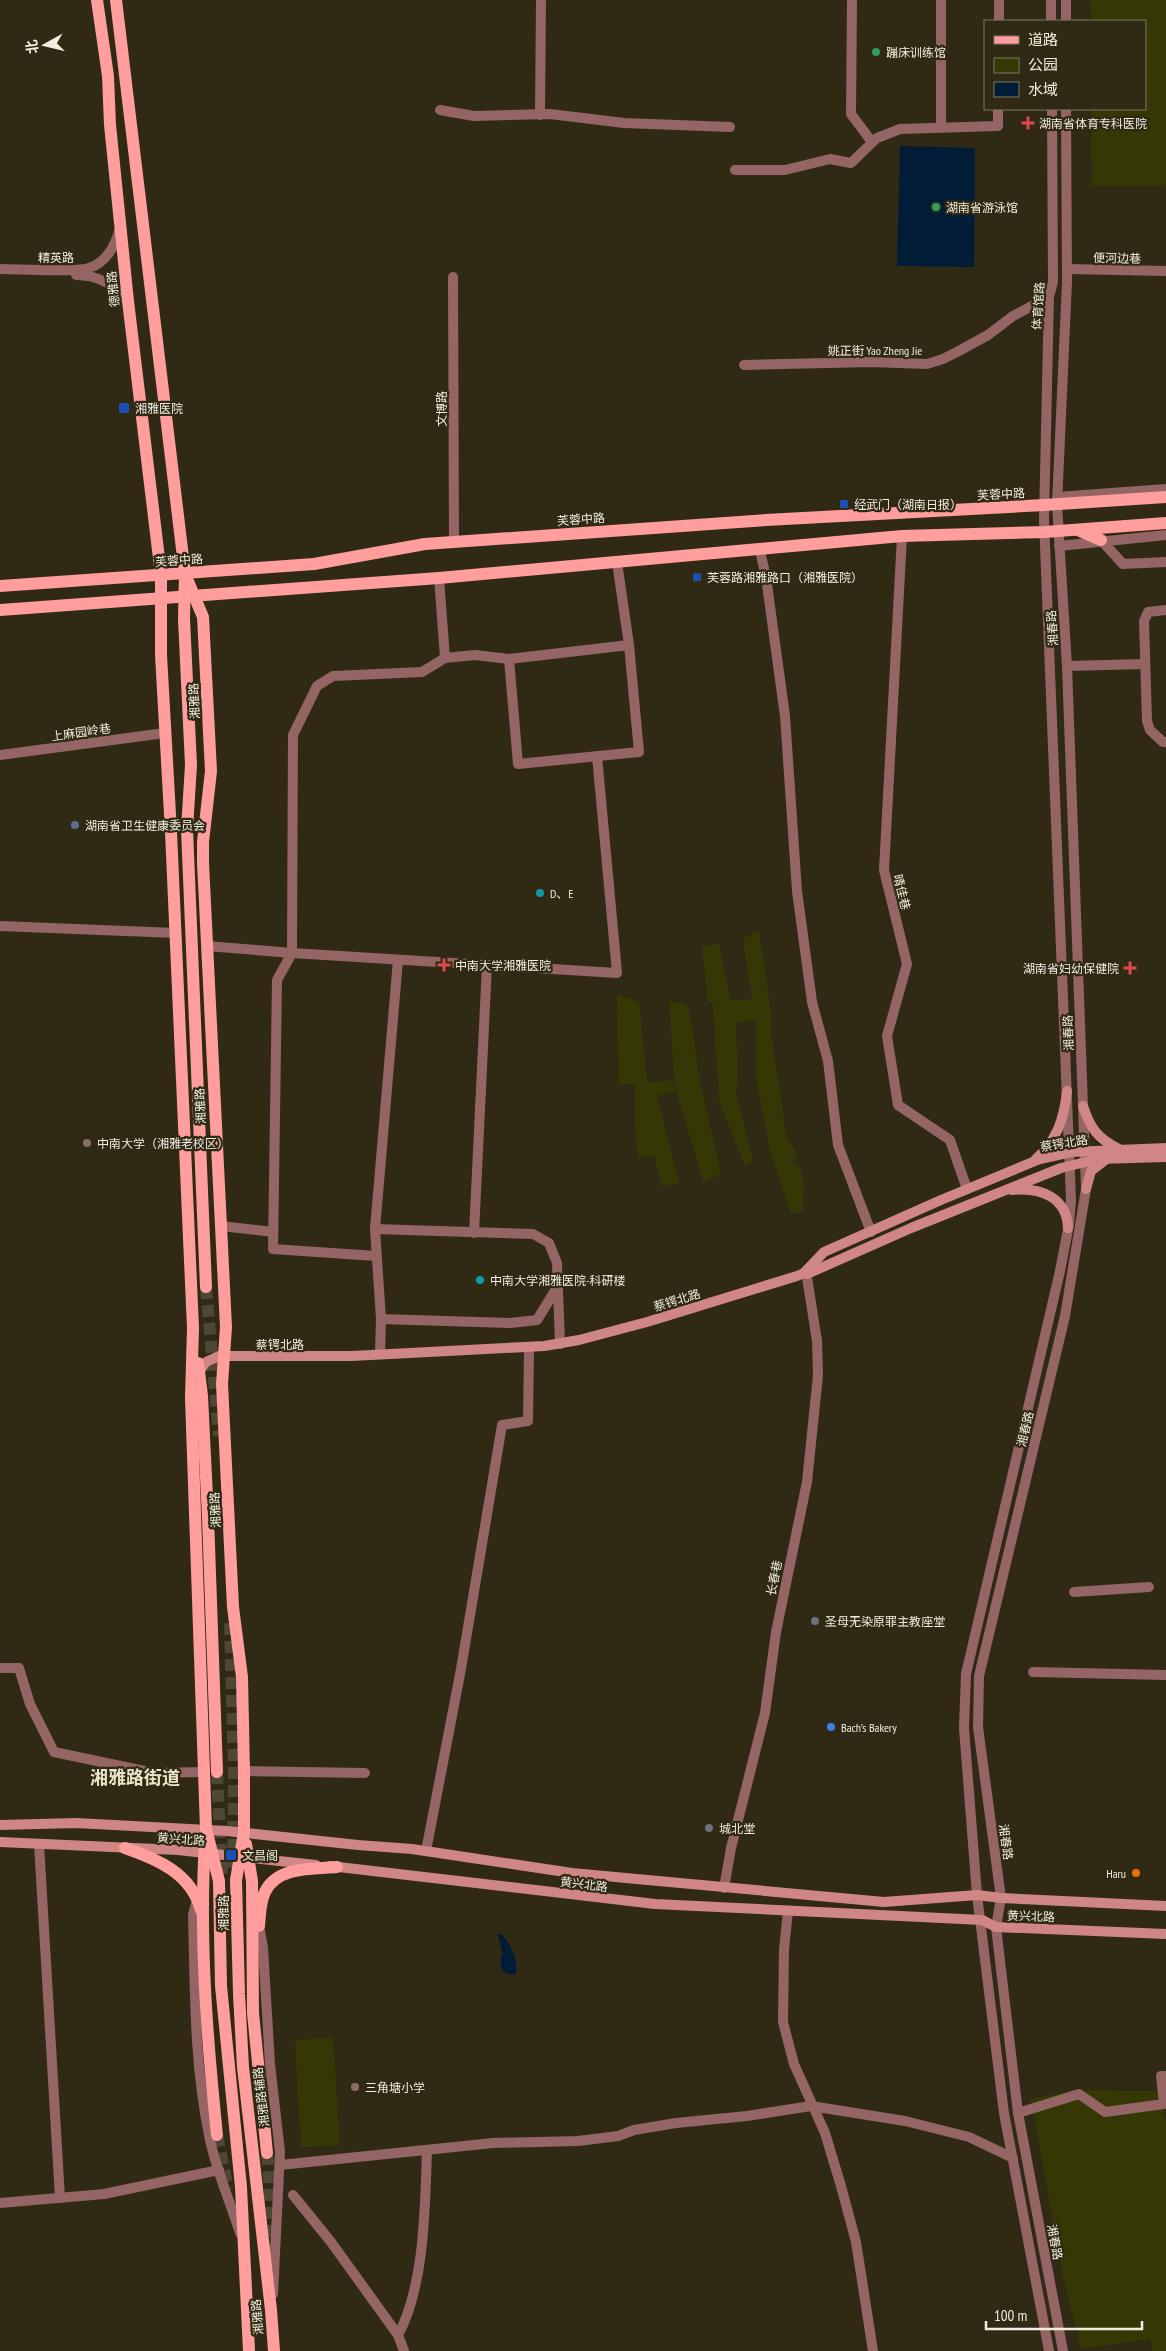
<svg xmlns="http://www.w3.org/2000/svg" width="1166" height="2351" font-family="'PT Sans Narrow','Noto Sans SC',sans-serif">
<rect width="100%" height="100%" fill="#302a14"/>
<g fill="#353805">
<path d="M 1090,0 L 1166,0 L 1166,185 L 1092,186 L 1091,109 L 1145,109 L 1145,21 L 1091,21 Z"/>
<path d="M 759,931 L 771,1011 L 771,1033 L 786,1134 L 798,1155 L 792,1162 L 801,1168 L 804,1186 L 803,1213 L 791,1213 L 770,1152 L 758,1087 L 756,1074 L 756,1020 L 736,1023 L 738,1077 L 736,1093 L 753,1161 L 744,1164 L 719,1100 L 713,1003 L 708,1002 L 702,947 L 719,943 L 730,1000 L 752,1000 L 743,939 Z"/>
<path d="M 617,994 L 639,1002 L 647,1083 L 672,1080 L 675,1088 L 669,1001 L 688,1005 L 702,1092 L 721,1173 L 704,1183 L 676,1090 L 657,1096 L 679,1183 L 662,1186 L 654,1156 L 639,1157 L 636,1144 L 635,1085 L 619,1084 Z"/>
<path d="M 333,2038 L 340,2145 L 301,2147 L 295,2040 Z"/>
<path d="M 1076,2090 L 1159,2091 L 1166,2123 L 1166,2351 L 1153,2351 L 1150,2339 L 1081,2349 L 1063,2276 L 1031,2099 Z"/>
</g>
<g fill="#011c36">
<path d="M 900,146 L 975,148 L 974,267 L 897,266 Z"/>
<path d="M 502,1934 C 510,1944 520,1961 515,1974 C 502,1976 500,1968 501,1957 L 503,1956 L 498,1935 Z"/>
</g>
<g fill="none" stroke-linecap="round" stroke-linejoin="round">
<g stroke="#4d4733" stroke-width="12" stroke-dasharray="12 6" stroke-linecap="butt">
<path d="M 206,1287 L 219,1436"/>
<path d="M 230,1623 L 234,1772 L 233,1868"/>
<path d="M 217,1772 L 222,1880"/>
<path d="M 217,2135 L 228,2189"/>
<path d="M 267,2153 L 270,2190 L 269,2256"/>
</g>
<g stroke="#946564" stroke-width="10">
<path d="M 852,0 L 851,114 L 872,142"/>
<path d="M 999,21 L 999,0"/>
<path d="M 440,110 L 474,116 L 550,114 L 624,123 L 730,127"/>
<path d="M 540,115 L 541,0"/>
<path d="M 941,128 L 941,0"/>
<path d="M 735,170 L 785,170 L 830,159 L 851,163 L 877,138 L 900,129 L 998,126 L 998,109"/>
<path d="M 1067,269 L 1166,271"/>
<path d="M 744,365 L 871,362 L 927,364 L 943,359 L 957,352 L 988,335 L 1013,316 L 1049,297"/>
<path d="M 902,536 L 884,870 L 907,964 L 887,1036 L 898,1105 L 950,1140 L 967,1189"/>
<path d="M 1101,540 L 1123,564 L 1166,562"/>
<path d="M 760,551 L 766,577 L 785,716 L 797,891 L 812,1002 L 828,1061 L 838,1145 L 871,1232"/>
<path d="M 439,578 L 445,658"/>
<path d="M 1166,610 L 1148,612 L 1144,621 L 1147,721 L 1150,730 L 1163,742 L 1166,742"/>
<path d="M 509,659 L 518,764 L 639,752 L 629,645 L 617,562"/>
<path d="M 1067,666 L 1145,664"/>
<path d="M 0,755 L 165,733"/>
<path d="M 0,926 L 176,933"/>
<path d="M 207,946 L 292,953 L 617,973 L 597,756"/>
<path d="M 221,1226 L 273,1232"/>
<path d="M 375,1229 L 533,1234 L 549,1243 L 557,1263 L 560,1344"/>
<path d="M 474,1233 L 487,965"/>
<path d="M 376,1256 L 273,1249 L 277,980 L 292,953 L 293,735 L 317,686 L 333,676 L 422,672 L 445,658 L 475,655 L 509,659 L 629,645"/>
<path d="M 381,1319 L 510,1323 L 537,1320 L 558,1286"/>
<path d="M 380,1354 L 381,1319 L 375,1229 L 398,960"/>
<path d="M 1074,1592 L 1149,1587"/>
<path d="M 0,1668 L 19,1668 L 30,1704 L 54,1752 L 154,1773 L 205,1772"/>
<path d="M 1033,1672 L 1166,1675"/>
<path d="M 244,1771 L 365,1773"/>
<path d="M 39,1844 L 60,2198"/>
<path d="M 426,1851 L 461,1669 L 502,1425 L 528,1421 L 529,1348"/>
<path d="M 724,1888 L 731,1848 L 765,1713 L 776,1632 L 807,1482 L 818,1375 L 817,1341 L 806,1271"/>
<path d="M 788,1911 L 784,1949 L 783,2022 L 794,2064 L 825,2133 L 841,2186 L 856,2242 L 873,2351"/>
<path d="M 1018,2113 L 1079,2094 L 1105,2112 L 1164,2104 L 1161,2076 L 1166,2076"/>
<path d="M 280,2165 L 493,2143 L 578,2141 L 618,2136 L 634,2130 L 676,2123 L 747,2116 L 811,2106 L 905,2121 L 969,2137 L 1013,2158"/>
<path d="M 293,2195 L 331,2242 L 398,2335 L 404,2351"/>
<path d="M 0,2203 L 104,2194 L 219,2170"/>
<path d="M 398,2335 C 425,2286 425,2205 427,2150"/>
</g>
<g stroke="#946564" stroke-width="10">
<path d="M 1051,0 L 1051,21"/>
<path d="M 1066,0 L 1066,21"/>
<path d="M 0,269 C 19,269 73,273 89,268 C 105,263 115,247 119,231"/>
<path d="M 76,275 C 99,275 114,285 128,301"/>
<path d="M 453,277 L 454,542"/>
<path d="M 1057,497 L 1166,489"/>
<path d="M 1059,546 L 1166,535"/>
<path d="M 198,1896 L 193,1915 C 195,1988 194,2063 209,2135 C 215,2168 230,2201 240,2233"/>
<path d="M 258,1920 L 263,1948 L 270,2064 L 280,2152 L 273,2294"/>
<path d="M 1049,2351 L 1004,2113 L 977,1895 L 964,1728 L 966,1674 L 1060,1271 L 1069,1224 L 1071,1200 L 1044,520 L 1049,297 L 1053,282 L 1052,109"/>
<path d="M 1063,2351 L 1018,2113 L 996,1927 L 1001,1898 L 978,1727 L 979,1676 L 1065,1316 L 1086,1189 L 1067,666 L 1057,504 L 1067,282 L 1066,109"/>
</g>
<g stroke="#d08684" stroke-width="10">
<path d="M 1083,1106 C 1090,1128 1098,1139 1119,1149"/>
<path d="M 1036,1159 C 1057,1140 1064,1119 1067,1091"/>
<path d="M 1086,1189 L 1091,1171 L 1105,1160"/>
<path d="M 1012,1190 C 1040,1187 1067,1197 1068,1228"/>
<path d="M 807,1274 L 911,1228 L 1061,1168 L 1098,1159 L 1166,1157"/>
<path d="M 197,1375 L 206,1362 L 219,1356 L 352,1356 L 544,1346 L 579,1340 L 647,1322 L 797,1276 L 804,1273 L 824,1252 L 941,1200 L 1040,1159 L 1071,1152 L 1166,1148"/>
<path d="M 0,1825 L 76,1823 L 227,1831 L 358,1845 L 412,1849 L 572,1873 L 884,1902 L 977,1895 L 1001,1898 L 1166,1906"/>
<path d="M 0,1842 L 178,1850 L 316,1865"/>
<path d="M 330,1866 L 655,1904 L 982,1920 L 996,1927 L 1166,1934"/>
</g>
<g stroke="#ff9e9c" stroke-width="12">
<path d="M 97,0 L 108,76 L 110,125 L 128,301 L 161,575 L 161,655 L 171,832 L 193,1328 L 191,1398 L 206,1829 L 219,1881 L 221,1986 L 241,2187 L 249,2351"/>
<path d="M 116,0 L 185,574 L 184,619 L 191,765 L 187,829 L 206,1287"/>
<path d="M 1080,531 L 1101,540"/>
<path d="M 185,574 L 203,617 L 211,771 L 203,842 L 203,863 L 226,1327 L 222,1384 L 233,1607 L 242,1677 L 244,1771 L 244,1832 L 236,1880 L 239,1994 L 243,2067 L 271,2310 L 274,2351"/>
<path d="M 0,586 L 314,564 L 425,544 L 766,520 L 1044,505 L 1166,497"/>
<path d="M 0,610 L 439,578 L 902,536 L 1045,532 L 1166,523"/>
<path d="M 198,1363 L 202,1396 L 208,1517 L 217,1772"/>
<path d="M 205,1842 C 199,1939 207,2038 217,2135"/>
<path d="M 246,1844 L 252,1881 L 253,2013 L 267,2153"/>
<path d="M 125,1848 C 157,1859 191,1873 201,1910"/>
<path d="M 259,1926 C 260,1915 260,1902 265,1892 C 277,1866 314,1869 337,1867"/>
</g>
</g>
<g fill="#2e9e5b" stroke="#302a14" stroke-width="2">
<circle cx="876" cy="52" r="5"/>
<circle cx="936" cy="207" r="5"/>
</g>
<g fill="#e0444e" stroke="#302a14" stroke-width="2">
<path d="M1025.5 115.5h5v5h5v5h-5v5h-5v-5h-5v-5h5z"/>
<path d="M441.5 957.5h5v5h5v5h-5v5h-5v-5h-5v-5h5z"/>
<path d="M1127.5 960.5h5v5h5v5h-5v5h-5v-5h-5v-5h5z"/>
</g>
<g fill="#1a4fb4" stroke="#302a14" stroke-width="2">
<rect x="118" y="402" width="12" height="12" rx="2.5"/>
<rect x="839" y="499" width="10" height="10" rx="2.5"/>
<rect x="692" y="572" width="10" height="10" rx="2.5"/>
<rect x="225" y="1849" width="12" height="12" rx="2.5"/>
</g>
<circle fill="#5c6f8a" stroke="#302a14" stroke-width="2" cx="75" cy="825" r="5"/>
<g fill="#0f9aa8" stroke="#302a14" stroke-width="2">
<circle cx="540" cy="893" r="5"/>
<circle cx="480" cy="1280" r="5"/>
</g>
<g fill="#8d6e63" stroke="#302a14" stroke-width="2">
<circle cx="87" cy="1143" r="5"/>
<circle cx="355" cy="2087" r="5"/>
</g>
<g fill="#6b7280" stroke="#302a14" stroke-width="2">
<circle cx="815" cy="1621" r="5"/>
<circle cx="709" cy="1828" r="5"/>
</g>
<circle fill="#3f7fe0" stroke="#302a14" stroke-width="2" cx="831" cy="1727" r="5"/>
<circle fill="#e8710a" stroke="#302a14" stroke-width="2" cx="1136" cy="1873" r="5"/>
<g text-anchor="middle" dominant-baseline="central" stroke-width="4.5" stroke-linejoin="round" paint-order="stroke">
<g font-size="12" fill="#f1ede0" stroke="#302a14" text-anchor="start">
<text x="886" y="52">蹦床训练馆</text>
<text x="1039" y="123">湖南省体育专科医院</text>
<text x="946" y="207">湖南省游泳馆</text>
<text x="135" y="408">湘雅医院</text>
<text x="854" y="504">经武门（湖南日报）</text>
<text x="707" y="577">芙蓉路湘雅路口（湘雅医院）</text>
<text x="85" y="825">湖南省卫生健康委员会</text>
<text x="550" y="893">D、E</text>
<text x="455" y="965">中南大学湘雅医院</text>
<text x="1119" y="968" text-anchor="end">湖南省妇幼保健院</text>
<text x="97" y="1143">中南大学（湘雅老校区）</text>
<text x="490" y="1280">中南大学湘雅医院-科研楼</text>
<text x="825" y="1621">圣母无染原罪主教座堂</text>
<text x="841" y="1727">Bach’s Bakery</text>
<text x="719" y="1828">城北堂</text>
<text x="242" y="1855">文昌阁</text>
<text x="1126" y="1873" text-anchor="end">Haru</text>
<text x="365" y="2087">三角塘小学</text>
</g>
<g font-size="12" fill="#f1ede0" stroke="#302a14">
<text x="56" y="257">精英路</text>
<text transform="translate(1117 258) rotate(1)">便河边巷</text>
<text transform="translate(113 289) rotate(-96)">德雅路</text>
<text transform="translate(1038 306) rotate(-86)">体育馆路</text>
<text x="875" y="350">姚正街 Yao Zheng Jie</text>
<text transform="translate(441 409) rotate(-90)">文博路</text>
<text transform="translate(1001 494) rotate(-3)">芙蓉中路</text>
<text transform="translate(581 519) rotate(-4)">芙蓉中路</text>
<text transform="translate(179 560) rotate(-4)">芙蓉中路</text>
<text transform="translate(1052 628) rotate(-94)">湘春路</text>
<text transform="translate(194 701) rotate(-93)">湘雅路</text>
<text transform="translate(81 732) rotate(-8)">上麻园岭巷</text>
<text transform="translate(902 892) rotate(76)">晴佳巷</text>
<text transform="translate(1068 1033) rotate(-92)">湘春路</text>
<text transform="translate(200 1106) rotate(-93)">湘雅路</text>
<text transform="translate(1064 1143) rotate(-9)">蔡锷北路</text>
<text transform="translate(677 1300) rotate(-17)">蔡锷北路</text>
<text x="280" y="1344">蔡锷北路</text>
<text transform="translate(1025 1429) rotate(-77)">湘春路</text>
<text transform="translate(215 1510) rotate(-93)">湘雅路</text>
<text transform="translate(774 1578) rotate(-79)">长春巷</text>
<text transform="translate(181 1839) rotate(4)">黄兴北路</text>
<text transform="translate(1006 1842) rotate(82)">湘春路</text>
<text transform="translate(584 1884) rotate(7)">黄兴北路</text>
<text transform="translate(223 1913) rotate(-90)">湘雅路</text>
<text transform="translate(1031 1916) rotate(2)">黄兴北路</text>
<text transform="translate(261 2097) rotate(-97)">湘雅路辅路</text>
<text transform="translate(1055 2242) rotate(79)">湘春路</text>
<text transform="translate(257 2317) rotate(-95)">湘雅路</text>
</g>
<g font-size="18" font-weight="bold" fill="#ece4c9" stroke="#302a14">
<text x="135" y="1777">湘雅路街道</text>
</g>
</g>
<rect x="984" y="20" width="162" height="90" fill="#302a14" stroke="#7d7866"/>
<rect x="994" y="36" width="25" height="8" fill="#ff9e9c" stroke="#7d7866"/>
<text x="1028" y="45" font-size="15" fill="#f1ede0">道路</text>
<rect x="994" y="58" width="25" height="15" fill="#353805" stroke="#7d7866"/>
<text x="1028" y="70" font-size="15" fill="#f1ede0">公园</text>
<rect x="994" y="82" width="25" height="15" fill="#011c36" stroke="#7d7866"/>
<text x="1028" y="95" font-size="15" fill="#f1ede0">水域</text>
<g transform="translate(45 45) rotate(262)" stroke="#302a14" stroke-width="4" paint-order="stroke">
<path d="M0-4L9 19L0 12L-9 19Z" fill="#f1ede0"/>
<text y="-8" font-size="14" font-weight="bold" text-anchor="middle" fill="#f1ede0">北</text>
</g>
<path d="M986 2321v8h156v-8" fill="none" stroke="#f1ede0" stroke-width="2.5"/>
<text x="994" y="2321" font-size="15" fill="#f1ede0" stroke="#302a14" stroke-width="4" paint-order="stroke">100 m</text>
</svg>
